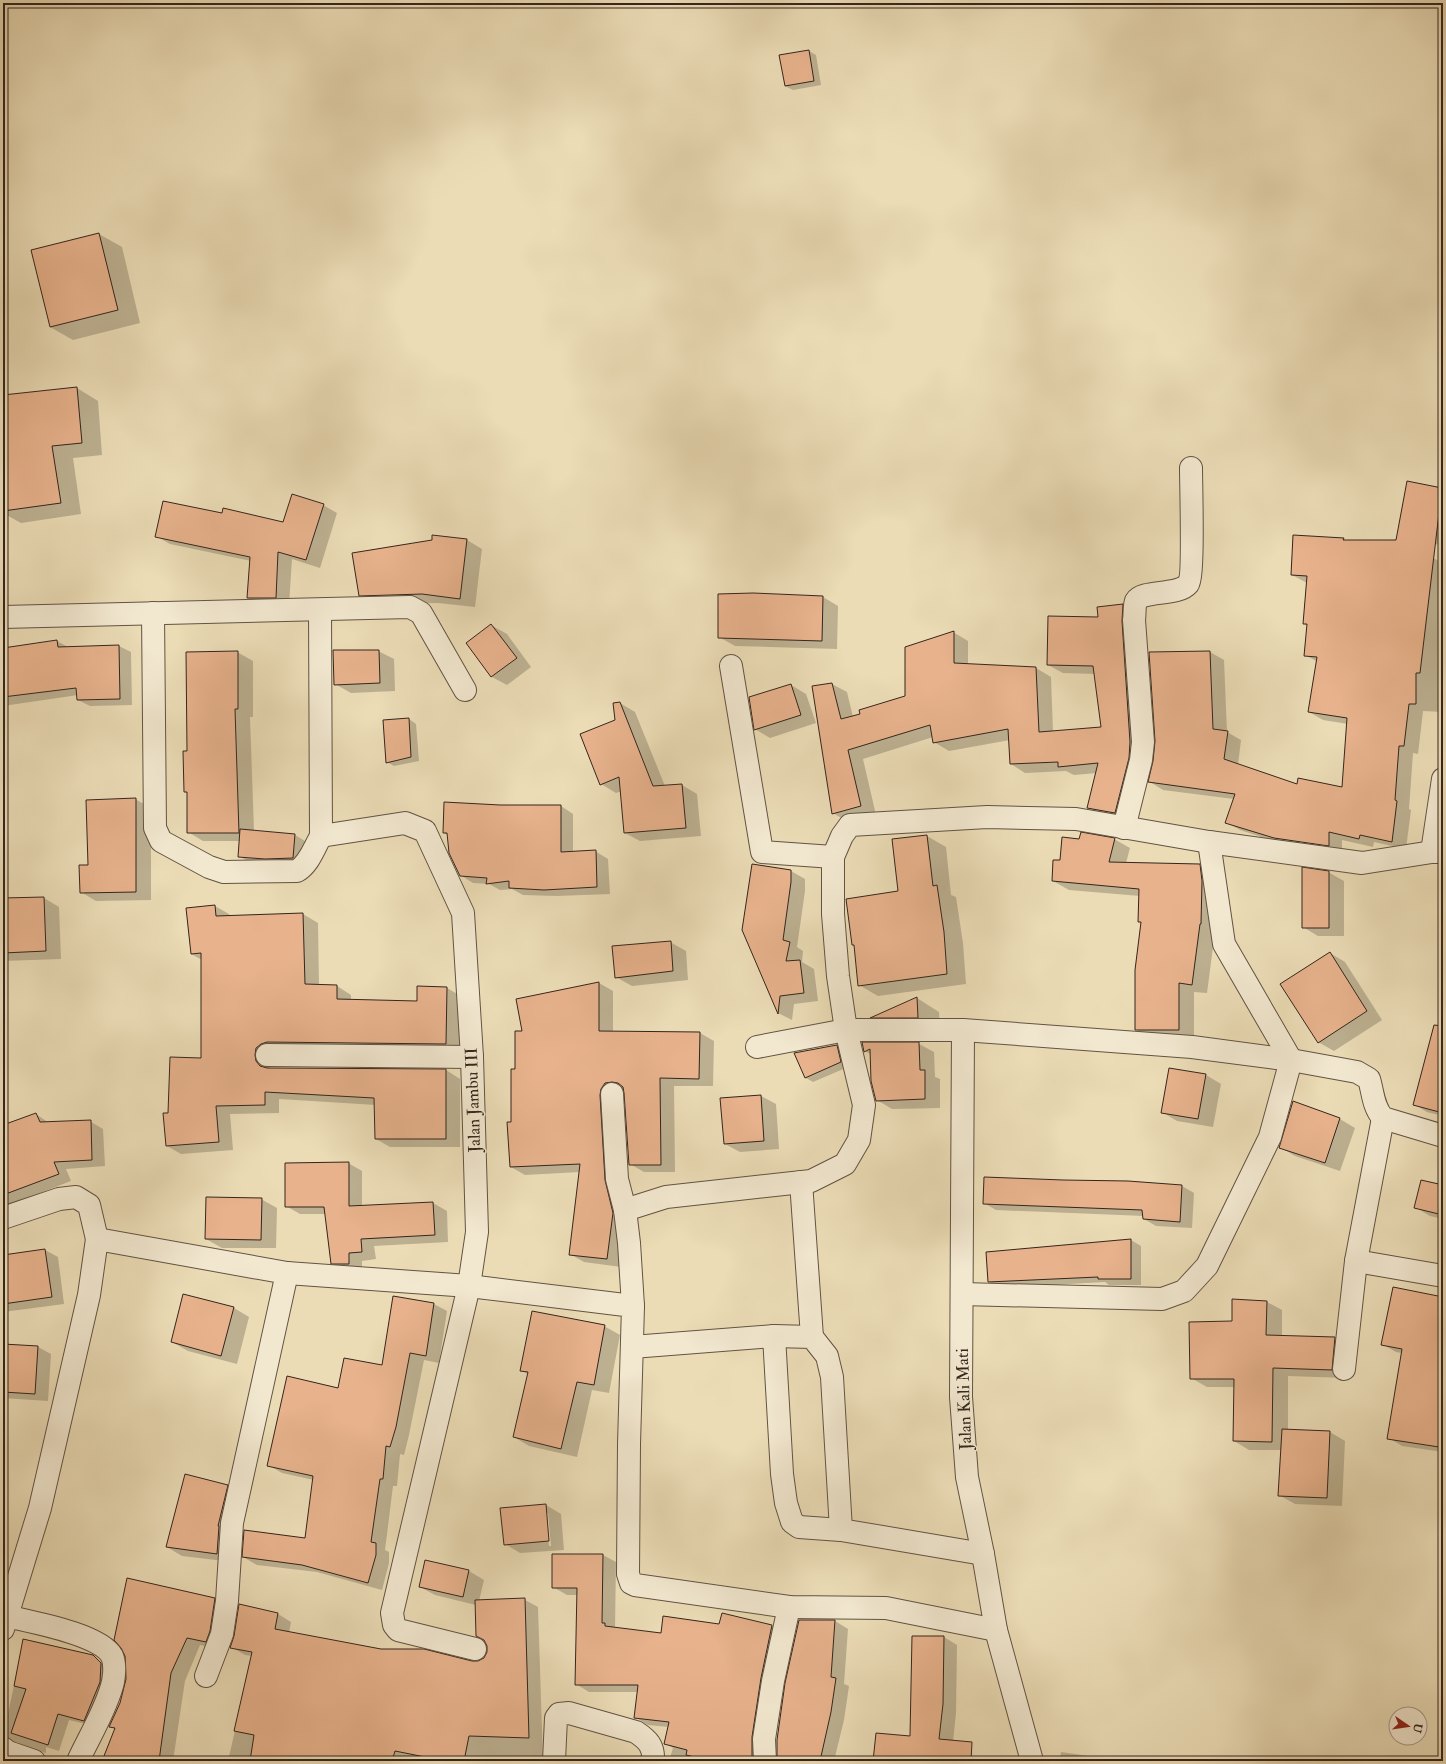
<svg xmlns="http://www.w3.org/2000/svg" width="1446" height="1764" font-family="'IM FELL Double Pica',serif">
<rect width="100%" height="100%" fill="#ebdcb6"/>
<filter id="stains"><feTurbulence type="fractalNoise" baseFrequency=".005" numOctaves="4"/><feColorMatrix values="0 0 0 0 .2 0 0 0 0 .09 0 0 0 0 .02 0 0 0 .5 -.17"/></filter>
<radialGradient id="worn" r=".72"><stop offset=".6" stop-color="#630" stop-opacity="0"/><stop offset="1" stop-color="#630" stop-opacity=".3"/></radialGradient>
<g fill="#0003" fill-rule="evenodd">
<path d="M 809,51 L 816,55 L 821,85 L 793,90 L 785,86 Z"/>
<path d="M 99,234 L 122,247 L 140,323 L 73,340 L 50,327 Z"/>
<path d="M 77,388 L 98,401 L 102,455 L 73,458 L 81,514 L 21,523 L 3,513 L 3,396 Z"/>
<path d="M 1442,488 L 1443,489 L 1443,544 L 1426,545 L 1433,558 L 1443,563 L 1443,605 L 1441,625 L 1443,626 L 1443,712 L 1423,711 L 1418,754 L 1413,753 L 1409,809 L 1411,810 L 1406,849 L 1374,842 L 1373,847 L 1342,840 L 1342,853 L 1289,846 L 1240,830 L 1226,822 L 1234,799 L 1163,790 L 1150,782 L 1210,652 L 1224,660 L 1227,732 L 1241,740 L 1238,765 L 1297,785 L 1343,788 L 1348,724 L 1323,720 L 1309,712 L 1318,662 L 1305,655 L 1308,626 L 1304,624 L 1307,583 L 1292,575 L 1343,539 L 1347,541 L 1403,541 Z"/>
<path d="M 323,505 L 337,513 L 320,568 L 292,559 L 289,605 L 262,606 L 248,598 L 251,561 L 170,544 L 156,536 L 223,514 L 284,523 Z"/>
<path d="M 467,540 L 482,549 L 475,607 L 438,603 L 375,604 L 360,595 L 433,541 Z"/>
<path d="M 753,594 L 823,597 L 838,606 L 837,649 L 735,646 L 719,637 Z"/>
<path d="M 1122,605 L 1137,614 L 1130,821 L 1103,816 L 1088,808 L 1097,773 L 1074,775 L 1066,771 L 1025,773 L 1011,764 L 1010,740 L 949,751 L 934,742 L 933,737 L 863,759 L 876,815 L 848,822 L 833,813 L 814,687 L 832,684 L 847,692 L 853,717 L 906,696 L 953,632 L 968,641 L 968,664 L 1036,668 L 1051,677 L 1053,732 L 1102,728 L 1095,674 L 1063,673 L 1048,665 L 1099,618 Z"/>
<path d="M 491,625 L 507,634 L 531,667 L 507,685 L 492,677 L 467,643 Z"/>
<path d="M 57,641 L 68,647 L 119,646 L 131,652 L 132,705 L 90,706 L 78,700 L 78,695 L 3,706 L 3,656 Z"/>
<path d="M 378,651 L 394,659 L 395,691 L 351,693 L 335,684 Z"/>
<path d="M 237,652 L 253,661 L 253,717 L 250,717 L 254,831 L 295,835 L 310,844 L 308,867 L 254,865 L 239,856 L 240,841 L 203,841 L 188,832 L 188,793 L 185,792 L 188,752 Z"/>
<path d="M 791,685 L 806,694 L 816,723 L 770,738 L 755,729 Z"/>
<path d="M 620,703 L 635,712 L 665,786 L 682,785 L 697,794 L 701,836 L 640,841 L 625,833 L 622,791 L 616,793 L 601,784 Z"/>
<path d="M 409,719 L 416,724 L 419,761 L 394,766 L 387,762 Z"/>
<path d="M 135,799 L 151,808 L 151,900 L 96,901 L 81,892 L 89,866 Z"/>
<path d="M 500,806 L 561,806 L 573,814 L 573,852 L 595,851 L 608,859 L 610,894 L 557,896 L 523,895 L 512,889 L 500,890 L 489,884 L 473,883 L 460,875 L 448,835 L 444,833 Z"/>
<path d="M 927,836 L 946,847 L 951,895 L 956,897 L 963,943 L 966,984 L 878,996 L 859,985 L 855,946 L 853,945 L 899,892 Z"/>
<path d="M 1114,839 L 1130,848 L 1126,863 L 1199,865 L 1215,874 L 1215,932 L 1207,993 L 1194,992 L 1194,1039 L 1151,1038 L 1136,1029 L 1142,923 L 1139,921 L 1140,896 L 1069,890 L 1053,881 L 1061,861 L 1080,840 Z"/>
<path d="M 753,866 L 791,871 L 805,879 L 805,891 L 797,947 L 803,951 L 802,962 L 814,969 L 818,1001 L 794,1004 L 792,1020 L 778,1013 L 743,930 Z"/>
<path d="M 1328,872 L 1344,881 L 1344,936 L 1318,936 L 1303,927 Z"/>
<path d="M 44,898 L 59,907 L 61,959 L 3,961 L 3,899 Z"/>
<path d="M 215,906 L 229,914 L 230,916 L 303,914 L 318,923 L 319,986 L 337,986 L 351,995 L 351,1000 L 418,1002 L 447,988 L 461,996 L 460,1052 L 269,1064 L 270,1069 L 446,1070 L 460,1079 L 460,1147 L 390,1147 L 376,1139 L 376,1105 L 279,1099 L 279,1113 L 230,1114 L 233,1150 L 181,1154 L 167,1146 L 169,1114 L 202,1059 L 202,960 L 191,954 Z"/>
<path d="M 670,942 L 686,951 L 688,980 L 632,986 L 616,977 Z"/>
<path d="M 1330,953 L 1345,962 L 1382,1020 L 1334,1051 L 1318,1042 Z"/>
<path d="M 599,983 L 613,991 L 613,1033 L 700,1033 L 714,1041 L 713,1086 L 674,1086 L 675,1172 L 644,1172 L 630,1164 L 624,1090 L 619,1092 L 621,1267 L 584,1262 L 570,1254 L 580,1172 L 525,1175 L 511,1167 L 512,1123 L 516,1070 L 524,1032 Z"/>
<path d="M 917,998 L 939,1012 L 940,1030 L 894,1030 L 872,1018 Z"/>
<path d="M 863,1044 L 919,1044 L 934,1052 L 935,1077 L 940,1079 L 940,1108 L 892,1109 L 877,1100 L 872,1055 L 865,1051 Z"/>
<path d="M 836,1046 L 844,1050 L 848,1067 L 813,1082 L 806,1078 L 796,1053 Z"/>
<path d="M 1443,1071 L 1443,1116 L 1427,1112 L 1414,1104 Z"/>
<path d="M 1206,1075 L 1221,1084 L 1213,1127 L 1177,1121 L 1162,1112 Z"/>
<path d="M 761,1096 L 776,1104 L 779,1149 L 740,1152 L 725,1144 Z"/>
<path d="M 1293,1103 L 1340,1119 L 1355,1128 L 1340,1171 L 1295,1156 L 1280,1147 Z"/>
<path d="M 36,1114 L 49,1123 L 91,1122 L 103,1129 L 105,1166 L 66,1169 L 71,1181 L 3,1207 L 3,1126 Z"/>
<path d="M 348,1163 L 362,1171 L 362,1206 L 433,1203 L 447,1211 L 448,1242 L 374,1246 L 376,1259 L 362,1261 L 362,1271 L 345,1271 L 332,1263 L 326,1214 L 300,1214 L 286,1206 Z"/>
<path d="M 1182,1186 L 1194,1193 L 1192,1228 L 1156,1226 L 1144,1219 L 1144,1216 L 996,1210 L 984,1203 Z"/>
<path d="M 1443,1186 L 1443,1219 L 1430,1216 L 1415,1207 Z"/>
<path d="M 261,1199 L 277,1208 L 276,1248 L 222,1248 L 206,1239 Z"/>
<path d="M 1131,1240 L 1141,1246 L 1141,1285 L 1109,1285 L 1105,1282 L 1000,1288 L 989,1282 Z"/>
<path d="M 45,1250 L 58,1257 L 64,1304 L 3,1312 L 3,1256 Z"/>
<path d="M 184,1296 L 234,1308 L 249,1317 L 237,1364 L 188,1351 L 172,1342 Z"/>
<path d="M 1443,1298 L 1443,1452 L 1402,1446 L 1389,1438 L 1402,1353 L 1396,1352 L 1382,1344 Z"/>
<path d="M 1233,1300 L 1267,1302 L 1282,1310 L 1282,1337 L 1335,1338 L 1350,1347 L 1347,1378 L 1288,1376 L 1288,1430 L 1330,1432 L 1345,1441 L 1342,1506 L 1295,1504 L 1279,1495 L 1282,1450 L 1249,1450 L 1234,1441 L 1235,1387 L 1207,1387 L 1191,1378 L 1233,1322 Z"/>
<path d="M 434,1304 L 447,1311 L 439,1363 L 424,1360 L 409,1435 L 404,1455 L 400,1454 L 397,1486 L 393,1486 L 385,1550 L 389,1552 L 389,1563 L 382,1590 L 317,1572 L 257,1565 L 243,1557 L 306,1539 L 314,1480 L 282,1473 L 268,1465 L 339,1389 L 383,1366 Z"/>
<path d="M 604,1326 L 620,1335 L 609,1393 L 592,1390 L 577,1457 L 529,1446 L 514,1437 L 528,1374 L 522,1371 Z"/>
<path d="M 3,1345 L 38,1347 L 51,1354 L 48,1401 L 3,1398 Z"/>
<path d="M 227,1486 L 242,1495 L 233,1562 L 182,1556 L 167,1547 Z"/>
<path d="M 546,1505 L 561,1514 L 564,1550 L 520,1553 L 505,1544 L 501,1509 ZM 546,1513 L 548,1513 L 551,1546 L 549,1546 Z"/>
<path d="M 603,1555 L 616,1562 L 615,1628 L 662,1634 L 720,1625 L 722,1614 L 772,1626 L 785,1633 L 765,1761 L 669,1761 L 673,1748 L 665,1743 L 669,1727 L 648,1725 L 635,1717 L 638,1692 L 589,1692 L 576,1684 L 578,1595 L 567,1595 L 553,1587 Z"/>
<path d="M 426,1561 L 469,1571 L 484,1580 L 479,1601 L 525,1600 L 538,1607 L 543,1761 L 424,1761 L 407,1757 L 406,1761 L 228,1761 L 252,1656 L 245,1655 L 231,1647 L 235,1636 L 240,1605 L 278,1614 L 291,1622 L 289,1633 L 381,1650 L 472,1662 L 478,1662 L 484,1659 L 488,1652 L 488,1646 L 476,1605 L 435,1595 L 420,1587 Z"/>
<path d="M 214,1599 L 228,1607 L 219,1649 L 200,1645 L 185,1681 L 173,1761 L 103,1761 L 115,1729 L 110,1726 Z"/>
<path d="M 800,1621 L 835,1621 L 848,1629 L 844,1684 L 849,1686 L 844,1720 L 834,1761 L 777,1761 Z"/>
<path d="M 944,1637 L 957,1645 L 956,1713 L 951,1761 L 874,1761 L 911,1737 Z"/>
<path d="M 24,1640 L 92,1656 L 112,1670 L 95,1726 L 69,1720 L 59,1751 L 46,1747 L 46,1753 L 26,1747 L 17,1742 L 13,1742 L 3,1736 Z"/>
<path d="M 1061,1752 L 1109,1759 L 1109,1756 L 1138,1761 L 1060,1761 Z"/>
</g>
<g fill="#e7b28c" stroke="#34251d">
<path d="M 809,50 L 814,81 L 785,86 L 779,55 Z"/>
<path d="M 99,233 L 118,310 L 50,327 L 31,250 Z"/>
<path d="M 77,387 L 82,443 L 52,446 L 61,503 L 3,511 L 3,395 Z"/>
<path d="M 1407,481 L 1442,488 L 1420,673 L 1416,673 L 1416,704 L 1409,704 L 1404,746 L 1399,746 L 1395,800 L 1397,801 L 1392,842 L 1360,835 L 1359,839 L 1329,832 L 1329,846 L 1274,838 L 1225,823 L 1235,794 L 1148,782 L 1153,761 L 1155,741 L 1149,652 L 1210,651 L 1213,729 L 1228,731 L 1224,759 L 1297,784 L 1298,778 L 1342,787 L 1347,718 L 1308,712 L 1317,657 L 1304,656 L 1307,624 L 1303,624 L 1307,576 L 1291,575 L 1293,535 L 1344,538 L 1343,540 L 1396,540 Z"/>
<path d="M 292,494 L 324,504 L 306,560 L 278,552 L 276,598 L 247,598 L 250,557 L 155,537 L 163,501 L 222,513 L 223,508 L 283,522 Z"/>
<path d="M 432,535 L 467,539 L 460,599 L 422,594 L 359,596 L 352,553 L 432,540 Z"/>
<path d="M 753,593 L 823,596 L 822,641 L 718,638 L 718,594 Z"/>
<path d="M 1123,604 L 1122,621 L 1130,742 L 1129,758 L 1115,813 L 1087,808 L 1098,763 L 1058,767 L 1058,762 L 1010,764 L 1008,729 L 933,743 L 930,725 L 848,750 L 861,806 L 832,814 L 812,686 L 832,683 L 841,719 L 860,714 L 859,710 L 905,696 L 905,647 L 954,631 L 954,663 L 1036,667 L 1039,732 L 1101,727 L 1093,666 L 1047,665 L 1048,616 L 1098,617 L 1097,607 Z"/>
<path d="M 491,624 L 517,658 L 491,677 L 466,643 Z"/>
<path d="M 57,640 L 58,647 L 119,645 L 120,699 L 77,700 L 76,688 L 3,697 L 3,648 Z"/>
<path d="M 333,650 L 379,650 L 380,683 L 334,685 Z"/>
<path d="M 238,651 L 238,709 L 235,709 L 239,833 L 187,833 L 187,792 L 184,792 L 183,751 L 187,751 L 186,652 Z"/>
<path d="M 791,684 L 801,715 L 754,730 L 749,697 Z"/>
<path d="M 620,702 L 653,786 L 682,784 L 686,828 L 624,833 L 619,777 L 600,785 L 580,734 L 615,720 L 613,703 Z"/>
<path d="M 409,718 L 411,757 L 386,763 L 383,720 Z"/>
<path d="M 136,798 L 136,892 L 80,893 L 79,865 L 88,865 L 86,800 Z"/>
<path d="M 444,802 L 500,805 L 561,805 L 561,852 L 596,850 L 597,887 L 544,890 L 509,888 L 509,881 L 486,884 L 487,878 L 460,876 L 449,853 L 447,833 L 443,833 Z"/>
<path d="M 240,829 L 295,834 L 293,858 L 265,859 L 238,857 Z"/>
<path d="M 1081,832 L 1115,838 L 1109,862 L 1200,864 L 1202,881 L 1201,924 L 1200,924 L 1192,985 L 1179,983 L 1179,1030 L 1135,1030 L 1135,970 L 1141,922 L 1138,922 L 1139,889 L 1052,881 L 1053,860 L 1060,860 L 1062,837 L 1079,839 Z"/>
<path d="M 927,835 L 933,886 L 937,885 L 944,932 L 947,974 L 858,986 L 854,945 L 852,945 L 846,899 L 898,891 L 892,839 Z"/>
<path d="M 752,864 L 791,870 L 791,882 L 783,940 L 790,942 L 786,961 L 800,960 L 804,993 L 780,996 L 778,1014 L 742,930 Z"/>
<path d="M 1302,867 L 1329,871 L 1329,928 L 1302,928 Z"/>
<path d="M 44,897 L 46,951 L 3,953 L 3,898 Z"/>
<path d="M 215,905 L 216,916 L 303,913 L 305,984 L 337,985 L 337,999 L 417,1001 L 417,986 L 447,987 L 446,1044 L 267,1042 L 261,1044 L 256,1048 L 255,1055 L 256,1061 L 260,1066 L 267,1068 L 446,1069 L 446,1139 L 375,1139 L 374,1098 L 265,1092 L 265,1105 L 216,1106 L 219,1142 L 166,1146 L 163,1113 L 168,1113 L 170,1057 L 201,1058 L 201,953 L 191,954 L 186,908 Z"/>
<path d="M 671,941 L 673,971 L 615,978 L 612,946 Z"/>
<path d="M 1330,952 L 1367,1011 L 1318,1043 L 1280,984 Z"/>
<path d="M 599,982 L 599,1031 L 700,1032 L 699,1079 L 660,1078 L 661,1165 L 629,1165 L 624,1093 L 623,1087 L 618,1083 L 612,1082 L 605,1083 L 601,1089 L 600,1095 L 605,1180 L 613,1213 L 607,1259 L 569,1255 L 580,1164 L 510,1167 L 507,1122 L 511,1122 L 511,1069 L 515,1069 L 515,1031 L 522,1031 L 516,999 Z"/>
<path d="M 917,997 L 918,1018 L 870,1018 Z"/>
<path d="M 1434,1025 L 1443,1026 L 1443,1113 L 1413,1105 Z"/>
<path d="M 862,1042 L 919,1042 L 920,1070 L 925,1070 L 925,1099 L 876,1101 L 871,1081 L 870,1049 L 864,1052 Z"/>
<path d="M 837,1045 L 841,1062 L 805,1078 L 794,1053 Z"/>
<path d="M 1169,1068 L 1206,1074 L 1198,1119 L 1161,1113 Z"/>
<path d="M 761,1095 L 764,1141 L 724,1144 L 720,1098 Z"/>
<path d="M 1293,1101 L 1340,1118 L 1325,1163 L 1279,1148 Z"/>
<path d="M 36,1113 L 40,1122 L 91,1120 L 92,1160 L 54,1162 L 59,1174 L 3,1195 L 3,1125 Z"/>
<path d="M 349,1162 L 349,1206 L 433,1202 L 435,1235 L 361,1239 L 362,1252 L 349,1253 L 349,1264 L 331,1264 L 324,1207 L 285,1207 L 285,1163 Z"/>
<path d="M 984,1177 L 1063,1180 L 1128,1181 L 1182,1185 L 1180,1222 L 1143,1219 L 1142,1210 L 983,1204 Z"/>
<path d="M 1421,1180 L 1443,1185 L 1443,1215 L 1414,1208 Z"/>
<path d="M 206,1197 L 262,1198 L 261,1240 L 205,1239 Z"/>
<path d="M 1131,1239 L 1131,1279 L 1098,1279 L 1098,1277 L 988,1282 L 986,1252 Z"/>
<path d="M 45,1249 L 52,1297 L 3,1304 L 3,1255 Z"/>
<path d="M 1393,1287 L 1443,1297 L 1443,1418 L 1439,1447 L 1387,1439 L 1402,1349 L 1381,1345 Z"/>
<path d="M 183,1294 L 234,1307 L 221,1356 L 171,1342 Z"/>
<path d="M 393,1296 L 434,1303 L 426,1356 L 410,1353 L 396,1427 L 390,1447 L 386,1446 L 383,1479 L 380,1479 L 371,1542 L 376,1543 L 376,1555 L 368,1583 L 302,1565 L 242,1557 L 244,1530 L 305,1538 L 313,1476 L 267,1466 L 287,1376 L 338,1388 L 344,1358 L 382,1365 Z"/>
<path d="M 1232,1299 L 1267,1301 L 1266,1335 L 1335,1337 L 1332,1370 L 1273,1368 L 1272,1442 L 1233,1441 L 1234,1379 L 1190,1379 L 1189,1322 L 1232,1321 Z"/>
<path d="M 532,1311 L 605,1325 L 594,1385 L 577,1382 L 561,1449 L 513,1437 L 528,1372 L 520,1371 Z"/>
<path d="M 3,1344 L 38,1346 L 35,1394 L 3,1392 Z"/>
<path d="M 1282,1429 L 1330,1431 L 1327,1498 L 1278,1496 Z"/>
<path d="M 185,1474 L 228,1485 L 218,1526 L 219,1526 L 217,1554 L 166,1547 Z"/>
<path d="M 546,1504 L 549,1541 L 504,1545 L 500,1508 Z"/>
<path d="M 552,1554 L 603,1554 L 602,1623 L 605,1623 L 605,1626 L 661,1633 L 663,1616 L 719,1624 L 722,1613 L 772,1625 L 761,1678 L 752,1737 L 752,1761 L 711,1761 L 686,1755 L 687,1750 L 664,1744 L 669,1722 L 634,1718 L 638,1685 L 575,1685 L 577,1588 L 552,1588 Z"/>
<path d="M 425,1560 L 469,1570 L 463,1597 L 419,1587 Z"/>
<path d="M 127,1578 L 215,1598 L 210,1631 L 206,1642 L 187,1638 L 171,1673 L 159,1761 L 102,1761 L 115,1728 L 109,1727 L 120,1703 L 126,1679 L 125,1656 L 121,1648 L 114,1640 Z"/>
<path d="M 525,1598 L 529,1738 L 469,1736 L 464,1761 L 445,1761 L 395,1751 L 392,1761 L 250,1761 L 254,1735 L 234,1731 L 252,1652 L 230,1648 L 234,1636 L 239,1604 L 278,1613 L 275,1629 L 381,1649 L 424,1649 L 472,1661 L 478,1661 L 484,1658 L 487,1652 L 487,1646 L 484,1640 L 476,1636 L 475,1600 Z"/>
<path d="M 799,1620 L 835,1620 L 831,1677 L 836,1678 L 831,1712 L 820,1761 L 777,1761 L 777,1740 L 785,1683 Z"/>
<path d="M 912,1636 L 944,1636 L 943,1704 L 939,1739 L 972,1742 L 971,1761 L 873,1761 L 876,1733 L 910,1736 Z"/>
<path d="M 23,1639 L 93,1655 L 101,1663 L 100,1682 L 84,1721 L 58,1714 L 48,1745 L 11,1733 L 26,1689 L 14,1686 Z"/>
</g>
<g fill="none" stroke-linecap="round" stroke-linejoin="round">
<defs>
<g id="minor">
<path d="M 320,610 L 321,836"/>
<path d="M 153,613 L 155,828 L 161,841 L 209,867 L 224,872 L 297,871 C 309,864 314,848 321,836 L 405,823 L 425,831 L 463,913 L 472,1057 L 477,1232 L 469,1286 L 392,1613 L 394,1625 L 398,1630 L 475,1649"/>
<path d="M 3,617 L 410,607 L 421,613 L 465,690"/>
<path d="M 731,666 L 762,852 L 833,857"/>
<path d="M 1124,828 L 1141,760 L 1143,742 L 1134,620 C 1135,614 1134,606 1136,601 C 1142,590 1178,596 1188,584 C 1194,576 1191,485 1191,468"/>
<path d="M 1432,852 L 1443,779"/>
<path d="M 963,1030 L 961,1397 L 967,1477 L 983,1554 L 996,1630 L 1032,1761"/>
<path d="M 757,1047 L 846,1030 L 963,1030 L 1192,1047 L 1291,1060 L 1357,1072 L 1369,1079 C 1373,1092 1373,1107 1383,1118 L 1443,1136"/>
<path d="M 267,1055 L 472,1057"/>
<path d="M 612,1094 L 617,1179 L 625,1210"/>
<path d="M 801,1182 L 812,1337"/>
<path d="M 3,1218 L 59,1199 L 76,1197 L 89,1205 L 97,1239"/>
<path d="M 1356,1261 L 1443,1276"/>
<path d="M 962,1294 L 1162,1299 L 1184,1291 L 1207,1266 L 1270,1137 L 1291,1060 L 1224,944 L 1209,842"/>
<path d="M 633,1306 L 629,1243 L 625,1210 L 666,1197 L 811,1181 L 845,1164 L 859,1140 L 864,1105 L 846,1030 L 838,976 L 833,914 L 833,857 L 842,836 L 850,825 L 987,817 L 1076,819 L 1209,842 L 1362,863 L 1432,852 L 1443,852"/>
<path d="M 774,1336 L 782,1474 L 786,1503 L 792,1522 L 799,1527 L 841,1530 L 983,1554"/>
<path d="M 632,1347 L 774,1336 L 812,1337 L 827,1356 L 832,1377 L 841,1530"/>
<path d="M 1344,1369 L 1356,1261 L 1383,1118"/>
<path d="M 6,1616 C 31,1622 100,1634 112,1656 C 116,1665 114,1681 111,1689 C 103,1715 89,1737 78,1761"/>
<path d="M 3,1629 L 40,1508 L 89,1295 L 97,1239 L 287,1273 L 469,1286 L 633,1306 L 629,1444 L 628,1574 L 631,1583 L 635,1585 L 789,1607 L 886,1608 L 996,1630"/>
<path d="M 206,1676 L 222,1634 L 227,1601 L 232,1523 L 287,1273"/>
<path d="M 3,1748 L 8,1752 L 34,1761"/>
<path d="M 554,1761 L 556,1718 L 559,1714 L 569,1713 L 636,1732 C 648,1740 654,1746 653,1761"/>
<path d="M 765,1761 L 764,1739 L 773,1681 L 789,1607"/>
</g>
</defs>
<use href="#minor" stroke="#625343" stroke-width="24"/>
<use href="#minor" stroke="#f2e8d0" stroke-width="22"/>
</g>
<g text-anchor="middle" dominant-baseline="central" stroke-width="3" stroke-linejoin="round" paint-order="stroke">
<g font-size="17" fill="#34251d" stroke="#f2e8d0">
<text transform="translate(473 1100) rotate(-92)">Jalan Jambu III</text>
<text transform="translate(964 1399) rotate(-92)">Jalan Kali Mati</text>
</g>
</g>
<rect width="1446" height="1764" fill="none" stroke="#ebdcb6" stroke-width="16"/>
<rect x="4" y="4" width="1438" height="1756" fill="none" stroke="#34251d" stroke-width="2"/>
<rect x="8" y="8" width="1430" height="1748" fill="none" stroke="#34251d"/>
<g transform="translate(1408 1726) rotate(103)"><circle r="19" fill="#f2e8d0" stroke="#a69a88"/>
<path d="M0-3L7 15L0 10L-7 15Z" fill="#8f2418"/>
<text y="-6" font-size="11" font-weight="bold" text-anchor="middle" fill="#34251d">U</text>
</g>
<rect width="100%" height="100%" filter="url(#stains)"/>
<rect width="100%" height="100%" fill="url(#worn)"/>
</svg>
